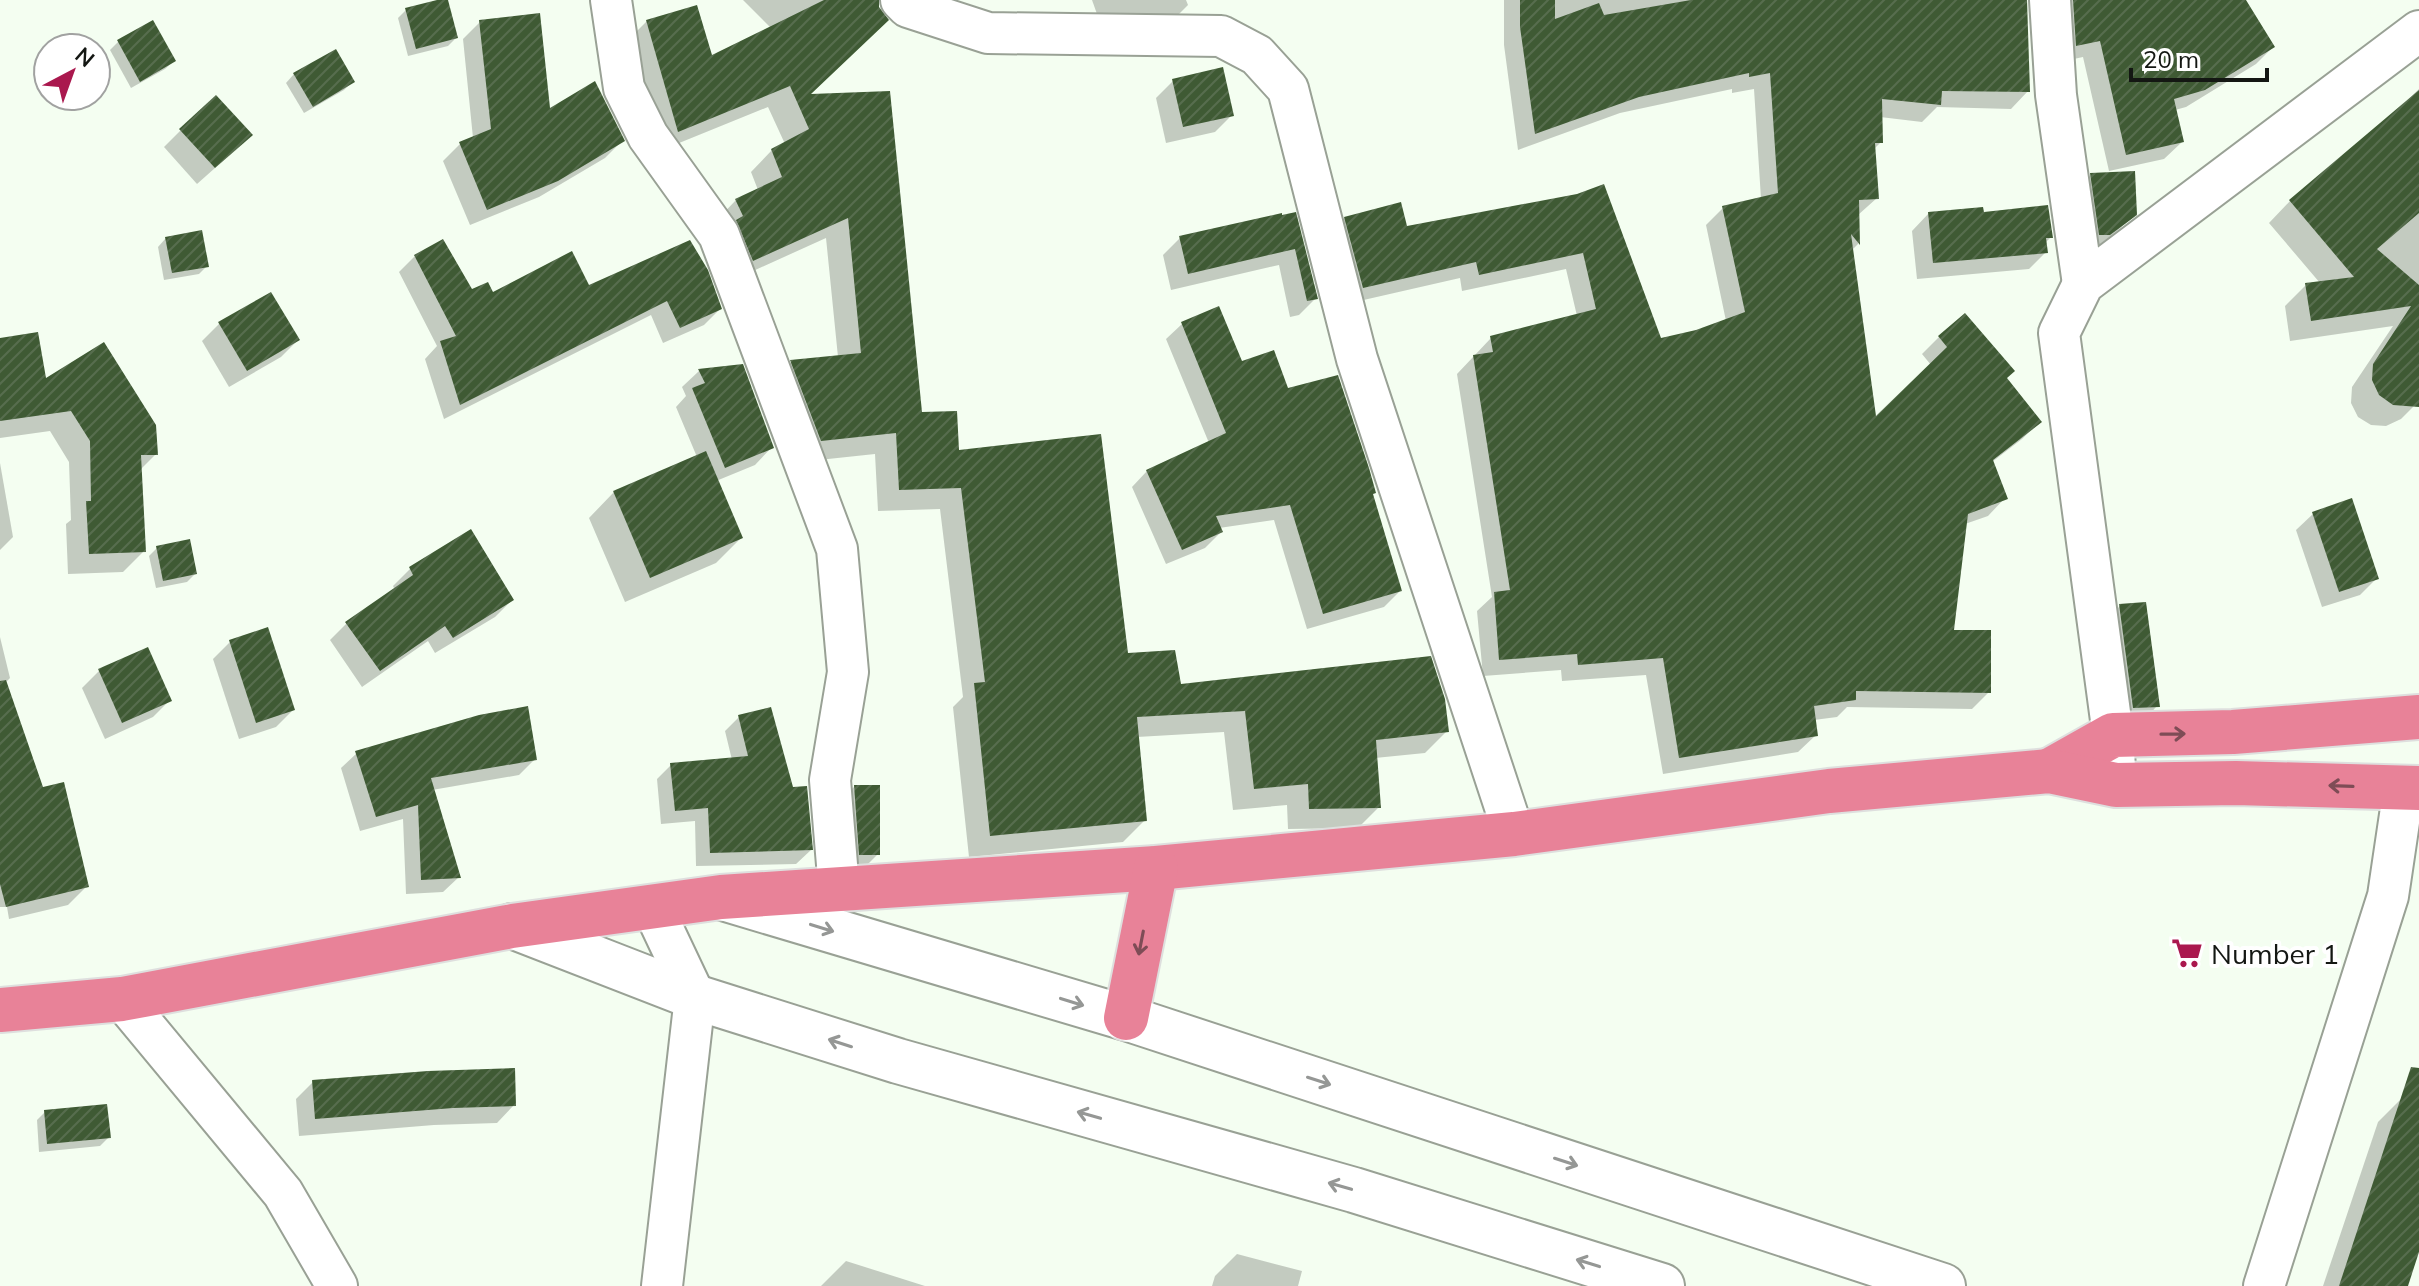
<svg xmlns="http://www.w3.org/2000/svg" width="2419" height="1286" font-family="Mulish,sans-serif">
<defs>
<pattern id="building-hatch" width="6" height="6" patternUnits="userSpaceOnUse" patternTransform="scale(2)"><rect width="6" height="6" fill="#3f5a34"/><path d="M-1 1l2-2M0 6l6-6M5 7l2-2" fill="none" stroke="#576d4e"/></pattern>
</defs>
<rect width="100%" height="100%" fill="#f4fef1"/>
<g fill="#0003">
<path d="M 446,0 L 456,38 L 448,46 L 408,56 L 398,18 L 406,10 Z"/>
<path d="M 743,0 L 877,0 L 807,96 L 920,415 L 957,452 L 1126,655 L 1180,686 L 1447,731 L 1425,753 L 1375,758 L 1379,807 L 1358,828 L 1288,829 L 1287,805 L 1233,810 L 1224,732 L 1137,737 L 1145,820 L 1123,842 L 969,857 L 953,707 L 963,697 L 940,509 L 878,511 L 875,454 L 800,462 L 770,383 L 791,362 L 838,357 L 826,238 L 731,281 L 715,222 L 736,200 L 758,190 L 751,172 L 772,150 L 785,144 L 768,107 L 657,152 L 625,43 L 647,21 L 711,58 L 771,28 Z"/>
<path d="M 1092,0 L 1186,0 L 1188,5 L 1171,22 L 1102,28 Z"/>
<path d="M 1504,0 L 2025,0 L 2028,91 L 2011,109 L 1937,107 L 1922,122 L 1880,117 L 1881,142 L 1874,149 L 1877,198 L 1858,215 L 1858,244 L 1851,251 L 1874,420 L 1931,365 L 1922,354 L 1939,337 L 2005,378 L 2039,422 L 2022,439 L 1992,462 L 2005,498 L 1988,516 L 1965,524 L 1952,632 L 1989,692 L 1972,709 L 1847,707 L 1837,717 L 1814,720 L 1816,735 L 1798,752 L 1663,774 L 1646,675 L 1562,681 L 1561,670 L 1483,676 L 1477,611 L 1492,597 L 1457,374 L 1491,338 L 1577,316 L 1566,269 L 1462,291 L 1460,278 L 1346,304 L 1328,236 L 1345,218 L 1406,228 L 1577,196 L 1660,340 L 1697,331 L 1726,321 L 1706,225 L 1723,208 L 1761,199 L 1754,89 L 1732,93 L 1732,89 L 1620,113 L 1518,150 L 1504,45 Z"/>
<path d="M 2047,0 L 2243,0 L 2273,47 L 2256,64 L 2186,107 L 2175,110 L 2182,142 L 2164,159 L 2109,171 L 2083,57 L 2060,62 Z"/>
<path d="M 480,22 L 549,111 L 622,141 L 605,158 L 539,197 L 470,225 L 443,161 L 460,144 L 473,138 L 463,39 Z"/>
<path d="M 152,23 L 174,61 L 165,69 L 131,88 L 110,50 L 118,42 Z"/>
<path d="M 294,74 L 352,82 L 344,90 L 304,113 L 286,83 Z"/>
<path d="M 1173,81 L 1232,115 L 1215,132 L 1166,143 L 1156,98 Z"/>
<path d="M 2419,89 L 2419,401 L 2401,419 L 2386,426 L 2371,425 L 2358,417 L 2351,403 L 2352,387 L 2393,326 L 2290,341 L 2285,306 L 2306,285 L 2320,283 L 2269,223 L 2290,201 L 2390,117 Z"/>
<path d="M 181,130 L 233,152 L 197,184 L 164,147 Z"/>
<path d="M 2091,175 L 2135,214 L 2117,231 L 2091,251 L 2074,192 Z"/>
<path d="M 1929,213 L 1982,215 L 2051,237 L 2045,243 L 2046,252 L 2029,269 L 1917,279 L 1912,231 Z"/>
<path d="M 1294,214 L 1316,298 L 1299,315 L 1290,317 L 1279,265 L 1171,290 L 1163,255 L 1180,238 Z"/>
<path d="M 166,238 L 207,266 L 199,274 L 164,280 L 158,247 Z"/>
<path d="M 443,242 L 471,291 L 492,294 L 588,288 L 720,309 L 704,325 L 663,343 L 651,315 L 444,419 L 425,359 L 437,346 L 399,272 L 415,256 Z"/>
<path d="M 219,324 L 298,340 L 281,357 L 229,387 L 202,341 Z"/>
<path d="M 1182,324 L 1241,364 L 1287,391 L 1371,496 L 1400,591 L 1384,607 L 1307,629 L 1274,520 L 1219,528 L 1221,532 L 1205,548 L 1166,564 L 1132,487 L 1147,471 L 1209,443 L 1166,339 Z"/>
<path d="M 0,340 L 44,381 L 156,454 L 140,470 L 144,551 L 123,572 L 68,574 L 66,524 L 71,520 L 69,462 L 50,431 L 0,438 Z"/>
<path d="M 699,371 L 772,447 L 755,465 L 716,481 L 741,538 L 716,563 L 625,602 L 589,518 L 614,492 L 697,457 L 676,407 L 686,396 L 682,387 Z"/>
<path d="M 0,463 L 13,537 L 0,550 Z"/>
<path d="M 2314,513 L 2377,578 L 2360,595 L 2322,607 L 2296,530 Z"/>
<path d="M 470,532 L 512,600 L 495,617 L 435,653 L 428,641 L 362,687 L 330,640 L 347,623 L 395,590 L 393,586 L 410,569 Z"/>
<path d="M 157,548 L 195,574 L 187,582 L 156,588 L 149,556 Z"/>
<path d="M 2120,606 L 2157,706 L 2144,720 L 2119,721 L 2106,620 Z"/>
<path d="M 0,637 L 10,678 L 5,683 L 41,790 L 87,886 L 68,905 L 9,919 L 7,907 L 0,907 Z"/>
<path d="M 230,642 L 293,710 L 276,727 L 239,739 L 213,659 Z"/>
<path d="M 99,671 L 170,700 L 153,717 L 105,739 L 82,688 Z"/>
<path d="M 739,717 L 811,850 L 796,864 L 696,866 L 695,821 L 661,824 L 657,779 L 671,765 L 732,760 L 725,731 Z"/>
<path d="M 357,753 L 535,759 L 519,775 L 432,790 L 459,877 L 443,892 L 406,894 L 403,819 L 360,831 L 341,768 Z"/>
<path d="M 854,787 L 878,854 L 861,871 L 843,871 L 837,804 Z"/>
<path d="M 313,1082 L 514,1105 L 497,1123 L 434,1125 L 299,1136 L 296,1099 Z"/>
<path d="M 2403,1097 L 2419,1102 L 2419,1246 L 2406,1286 L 2323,1286 L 2378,1122 Z"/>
<path d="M 45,1112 L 109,1137 L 100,1146 L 39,1152 L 37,1120 Z"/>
<path d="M 1237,1254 L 1302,1271 L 1298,1286 L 1212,1286 L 1215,1276 Z"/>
<path d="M 846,1261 L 925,1286 L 821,1286 Z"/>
</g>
<g fill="url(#building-hatch)">
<path d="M 437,0 L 448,0 L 458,38 L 416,49 L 405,8 Z"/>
<path d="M 824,0 L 879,0 L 879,7 L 889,20 L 811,94 L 890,91 L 922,412 L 957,411 L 959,450 L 1101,434 L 1128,653 L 1175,650 L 1181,684 L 1431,656 L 1445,699 L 1449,732 L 1376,740 L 1381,808 L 1309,809 L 1308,784 L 1254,789 L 1245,711 L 1137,717 L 1147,821 L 990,836 L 974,683 L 985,682 L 961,488 L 899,490 L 896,433 L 821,441 L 790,360 L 861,353 L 848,218 L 753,261 L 736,220 L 743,216 L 735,199 L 782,177 L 771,149 L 809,129 L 790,86 L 678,132 L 646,20 L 697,5 L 712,55 Z"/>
<path d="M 1520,0 L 1555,0 L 1555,19 L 1599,3 L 1604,15 L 1691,0 L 2027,0 L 2030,92 L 1942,91 L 1941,105 L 1882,99 L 1883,143 L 1875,143 L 1879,199 L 1859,200 L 1860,245 L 1851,234 L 1876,416 L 1947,347 L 1938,336 L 1965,313 L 2015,371 L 2007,378 L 2042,422 L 1993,460 L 2008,499 L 1968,514 L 1954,630 L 1991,630 L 1991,693 L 1856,691 L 1856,700 L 1814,706 L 1818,736 L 1679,758 L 1663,658 L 1578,665 L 1577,654 L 1499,660 L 1494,592 L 1510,590 L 1473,355 L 1493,352 L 1490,336 L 1596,309 L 1583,253 L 1479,275 L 1476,262 L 1363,288 L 1344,217 L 1401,202 L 1407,226 L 1577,194 L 1604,184 L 1661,338 L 1696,330 L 1745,312 L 1722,206 L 1778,193 L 1770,73 L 1749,77 L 1749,73 L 1639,97 L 1535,134 L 1520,27 Z"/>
<path d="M 2073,0 L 2246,0 L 2275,47 L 2205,90 L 2174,99 L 2184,142 L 2126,155 L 2100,41 L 2076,46 Z"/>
<path d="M 540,13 L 550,108 L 595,81 L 625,141 L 558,181 L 487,210 L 459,142 L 491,129 L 479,20 Z"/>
<path d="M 153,20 L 176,61 L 140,82 L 117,40 Z"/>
<path d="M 336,49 L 355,82 L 313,107 L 293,73 Z"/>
<path d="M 1223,67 L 1234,116 L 1183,127 L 1172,79 Z"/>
<path d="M 2419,90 L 2419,213 L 2377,249 L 2419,285 L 2419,407 L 2393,405 L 2379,395 L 2372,380 L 2373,364 L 2411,306 L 2311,321 L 2305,283 L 2354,277 L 2289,200 Z"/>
<path d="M 216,95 L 253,135 L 215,168 L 179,129 Z"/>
<path d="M 2135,171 L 2137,215 L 2110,235 L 2099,235 L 2090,173 Z"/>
<path d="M 2048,205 L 2053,238 L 2046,238 L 2048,253 L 1933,263 L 1928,212 L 1983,207 L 1984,212 Z"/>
<path d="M 1296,212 L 1318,299 L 1307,301 L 1295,249 L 1188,274 L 1179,236 L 1282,213 L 1282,215 Z"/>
<path d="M 202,230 L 209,267 L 172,273 L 165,237 Z"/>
<path d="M 443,239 L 472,289 L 488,282 L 493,292 L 572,251 L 589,285 L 690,240 L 708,270 L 722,309 L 680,328 L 667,301 L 460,405 L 440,341 L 456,336 L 414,255 Z"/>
<path d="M 271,292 L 300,340 L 247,371 L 218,322 Z"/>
<path d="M 1219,306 L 1242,361 L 1274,350 L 1288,388 L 1338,375 L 1369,468 L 1376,493 L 1373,494 L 1402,591 L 1323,614 L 1290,505 L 1216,516 L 1223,532 L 1182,550 L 1146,470 L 1226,433 L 1181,322 Z"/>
<path d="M 38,332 L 46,378 L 104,342 L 156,425 L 158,455 L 141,455 L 146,552 L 89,554 L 86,501 L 91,501 L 90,441 L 71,411 L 0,421 L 0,338 Z"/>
<path d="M 743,364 L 774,448 L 725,468 L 692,388 L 705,383 L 698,369 Z"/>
<path d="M 706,451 L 743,538 L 650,578 L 613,491 Z"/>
<path d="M 2352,498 L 2379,579 L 2339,592 L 2312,512 Z"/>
<path d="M 471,529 L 514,600 L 453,638 L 445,626 L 380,671 L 345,622 L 413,575 L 409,567 Z"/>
<path d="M 190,539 L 197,574 L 163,581 L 156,546 Z"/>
<path d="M 2146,602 L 2160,707 L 2133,708 L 2119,604 Z"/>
<path d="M 268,627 L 295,710 L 256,723 L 229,640 Z"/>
<path d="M 148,647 L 172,701 L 122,723 L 98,669 Z"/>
<path d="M 6,680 L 43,787 L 64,782 L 89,887 L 6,907 L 0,884 L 0,681 Z"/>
<path d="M 528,706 L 537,760 L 431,778 L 461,878 L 421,880 L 418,805 L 376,817 L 355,751 L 479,715 Z"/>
<path d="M 771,707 L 793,787 L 807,786 L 813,850 L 710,853 L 708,808 L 675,811 L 670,763 L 748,756 L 738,715 Z"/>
<path d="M 854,785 L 880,785 L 880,855 L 859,855 Z"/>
<path d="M 2411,1067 L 2419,1068 L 2419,1252 L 2408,1286 L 2339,1286 Z"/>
<path d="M 515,1068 L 516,1106 L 453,1108 L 315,1119 L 312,1080 L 428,1071 Z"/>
<path d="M 107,1104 L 111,1138 L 47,1144 L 44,1110 Z"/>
</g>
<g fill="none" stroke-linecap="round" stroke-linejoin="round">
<defs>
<g id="street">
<path d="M 611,0 L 624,88 L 648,136 L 719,235 L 837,549 L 848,672 L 830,780 L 839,889"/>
<path d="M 901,0 L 908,7 L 988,33 L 1221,36 L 1257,55 L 1288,89 L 1357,359 L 1514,834"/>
<path d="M 2050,0 L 2056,95 L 2083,284"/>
<path d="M 2116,785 L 2113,735 L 2059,333 L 2083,284 L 2419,31"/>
<path d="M 652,906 L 695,997 L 662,1286"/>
<path d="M 122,999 L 283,1193 L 337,1286"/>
<path d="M 2264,1286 L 2388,896 L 2404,788"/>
</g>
<g id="secondary">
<path d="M 723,898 L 1126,1018 L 1943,1286"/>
<path d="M 512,926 L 695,997 L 898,1061 L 1354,1190 L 1662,1286"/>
</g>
<g id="highway">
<path d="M 2049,771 L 2113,735 L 2233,732 L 2419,717"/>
<path d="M 0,1010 L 122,999 L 512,926 L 721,897 L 1156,868 L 1514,834 L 1829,791 L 2049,771 L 2116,785 L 2236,783 L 2419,788"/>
<path d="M 1126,1018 L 1156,868"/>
</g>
</defs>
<use href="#street" stroke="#99a195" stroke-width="44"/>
<use href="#secondary" stroke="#99a195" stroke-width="48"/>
<use href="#highway" stroke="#dedfde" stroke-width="48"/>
<use href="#street" stroke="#fff" stroke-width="40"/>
<use href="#secondary" stroke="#fff" stroke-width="44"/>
<use href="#highway" stroke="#e88298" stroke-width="44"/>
</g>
<defs><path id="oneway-shaft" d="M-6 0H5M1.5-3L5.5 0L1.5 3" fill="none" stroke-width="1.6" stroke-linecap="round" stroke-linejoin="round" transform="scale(2)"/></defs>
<g stroke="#7e4c56">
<use href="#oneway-shaft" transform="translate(2173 734) rotate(-1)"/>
<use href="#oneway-shaft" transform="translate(2341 786) rotate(-178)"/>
<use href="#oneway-shaft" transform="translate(1141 943) rotate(101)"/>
</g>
<g stroke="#959795">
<use href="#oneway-shaft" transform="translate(822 928) rotate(17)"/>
<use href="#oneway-shaft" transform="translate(1072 1002) rotate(17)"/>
<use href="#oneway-shaft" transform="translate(840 1043) rotate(-162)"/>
<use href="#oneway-shaft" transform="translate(1319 1081) rotate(18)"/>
<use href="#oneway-shaft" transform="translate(1089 1115) rotate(-164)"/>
<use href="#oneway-shaft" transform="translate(1566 1162) rotate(18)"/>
<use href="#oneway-shaft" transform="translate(1340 1186) rotate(-164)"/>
<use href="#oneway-shaft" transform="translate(1588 1263) rotate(-163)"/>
</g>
<defs>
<symbol id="supermarket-bare" viewBox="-9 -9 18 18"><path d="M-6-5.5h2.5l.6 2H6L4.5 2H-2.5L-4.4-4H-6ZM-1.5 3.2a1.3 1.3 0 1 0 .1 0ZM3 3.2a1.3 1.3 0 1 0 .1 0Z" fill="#aa184e" stroke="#fff" stroke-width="2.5" paint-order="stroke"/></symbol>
</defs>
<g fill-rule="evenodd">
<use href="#supermarket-bare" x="2165" y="931" width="44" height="44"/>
</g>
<g text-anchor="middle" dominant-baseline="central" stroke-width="8" stroke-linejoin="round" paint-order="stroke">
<g font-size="28" fill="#141713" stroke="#fff" text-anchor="start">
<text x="2211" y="953">Number 1</text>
</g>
</g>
<g transform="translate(72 72) rotate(41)"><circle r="38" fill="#ffffff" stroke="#a1a2a1" stroke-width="2"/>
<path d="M0-6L14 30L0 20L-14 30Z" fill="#aa184e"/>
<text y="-12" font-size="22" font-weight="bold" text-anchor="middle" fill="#141713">N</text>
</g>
<path d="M2131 68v12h136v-12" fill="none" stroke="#141713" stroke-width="4"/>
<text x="2143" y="68" font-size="24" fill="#141713" stroke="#ffffff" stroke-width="6" paint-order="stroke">20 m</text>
</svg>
